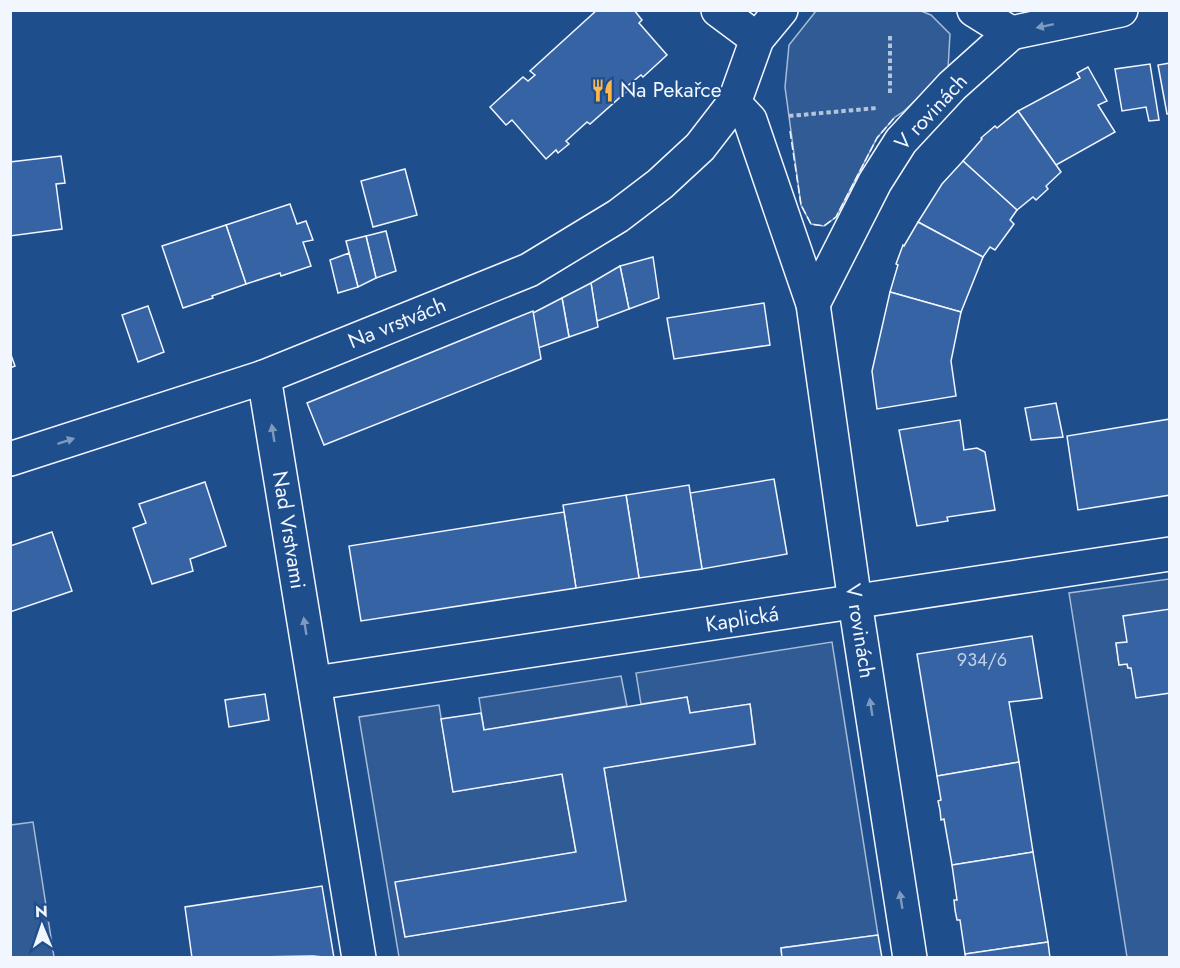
<svg xmlns="http://www.w3.org/2000/svg" width="1180" height="968" font-family="Jost,sans-serif">
<rect width="100%" height="100%" fill="#1f4e8c"/>
<g fill="#305b95" stroke="#a8bbd7" stroke-width="1.5">
<path d="M 816,11 L 921,11 L 931,15 L 950,34 L 948,69 L 903,112 L 895,117 L 877,138 L 836,217 L 824,226 L 811,224 L 801,205 L 785,87 L 789,45 Z"/>
<path d="M 1169,579 L 1169,609 L 1127,642 L 1116,644 L 1119,665 L 1127,664 L 1128,668 L 1131,668 L 1169,693 L 1169,957 L 1127,957 L 1069,593 Z"/>
<path d="M 832,642 L 878,935 L 781,948 L 782,958 L 399,957 L 359,717 L 439,705 L 453,792 L 562,774 L 576,852 L 396,882 L 405,937 L 625,901 L 604,768 L 755,743 L 750,704 L 690,713 L 687,697 L 641,704 L 636,673 Z"/>
<path d="M 621,676 L 627,706 L 484,730 L 479,698 Z"/>
<path d="M 33,822 L 54,957 L 11,957 L 11,825 Z"/>
</g>
<g fill="#3563a3" stroke="#f2f6ff" stroke-width="1.5">
<path d="M 597,10 L 634,10 L 642,20 L 639,23 L 667,55 L 643,77 L 641,75 L 625,88 L 627,91 L 590,124 L 587,122 L 566,141 L 569,144 L 558,153 L 556,150 L 546,159 L 512,120 L 506,125 L 490,107 L 523,77 L 528,81 L 535,75 L 530,71 Z"/>
<path d="M 1170,63 L 1170,114 L 1167,114 L 1158,65 Z"/>
<path d="M 1150,64 L 1159,120 L 1149,121 L 1146,107 L 1122,111 L 1115,69 Z"/>
<path d="M 1088,67 L 1107,101 L 1098,105 L 1115,132 L 1056,165 L 1018,111 L 1080,78 L 1077,73 Z"/>
<path d="M 1018,111 L 1061,172 L 1046,186 L 1048,189 L 1036,200 L 1033,197 L 1017,210 L 963,161 L 982,139 L 981,138 L 995,126 L 997,128 Z"/>
<path d="M 61,156 L 65,183 L 56,184 L 62,229 L 10,236 L 10,162 Z"/>
<path d="M 963,161 L 1017,210 L 1010,220 L 1014,224 L 995,250 L 990,247 L 983,257 L 918,222 L 942,184 Z"/>
<path d="M 405,169 L 417,215 L 373,227 L 361,181 Z"/>
<path d="M 290,204 L 297,224 L 306,221 L 313,240 L 303,242 L 311,266 L 281,276 L 280,273 L 246,284 L 226,225 Z"/>
<path d="M 918,222 L 983,257 L 961,312 L 890,292 L 898,265 L 896,264 L 903,245 L 904,246 Z"/>
<path d="M 226,225 L 246,284 L 212,296 L 213,298 L 183,308 L 162,246 Z"/>
<path d="M 386,231 L 396,271 L 376,278 L 366,236 Z"/>
<path d="M 366,236 L 376,278 L 358,287 L 346,241 Z"/>
<path d="M 349,253 L 358,287 L 338,293 L 330,260 Z"/>
<path d="M 653,257 L 659,298 L 629,309 L 620,266 Z"/>
<path d="M 620,266 L 629,309 L 597,321 L 591,283 Z"/>
<path d="M 591,283 L 598,327 L 569,337 L 562,298 Z"/>
<path d="M 890,292 L 961,312 L 951,361 L 956,396 L 877,409 L 872,371 Z"/>
<path d="M 562,298 L 569,337 L 538,348 L 533,313 Z"/>
<path d="M 764,303 L 770,345 L 674,359 L 667,318 Z"/>
<path d="M 148,306 L 164,352 L 138,362 L 122,315 Z"/>
<path d="M 533,311 L 541,359 L 324,445 L 307,403 Z"/>
<path d="M 10,352 L 15,366 L 10,368 Z"/>
<path d="M 1056,403 L 1063,437 L 1031,440 L 1025,408 Z"/>
<path d="M 1170,419 L 1170,495 L 1078,510 L 1067,436 Z"/>
<path d="M 960,420 L 964,450 L 977,448 L 985,452 L 995,510 L 947,517 L 948,521 L 917,526 L 899,430 Z"/>
<path d="M 774,479 L 787,554 L 702,569 L 690,493 Z"/>
<path d="M 205,482 L 226,546 L 190,559 L 193,571 L 152,584 L 133,528 L 146,523 L 139,504 Z"/>
<path d="M 689,485 L 702,569 L 639,578 L 626,495 Z"/>
<path d="M 626,495 L 639,578 L 576,588 L 563,505 Z"/>
<path d="M 564,512 L 576,588 L 361,621 L 349,546 Z"/>
<path d="M 52,532 L 72,591 L 10,612 L 10,546 Z"/>
<path d="M 1170,609 L 1170,693 L 1136,698 L 1131,668 L 1128,668 L 1127,664 L 1119,665 L 1116,643 L 1127,642 L 1123,616 Z"/>
<path d="M 1032,636 L 1042,698 L 1009,702 L 1019,762 L 937,776 L 917,654 Z"/>
<path d="M 265,694 L 269,720 L 229,727 L 225,700 Z"/>
<path d="M 687,697 L 690,713 L 750,704 L 755,744 L 604,768 L 626,901 L 405,937 L 395,882 L 576,852 L 562,774 L 453,792 L 441,719 L 481,713 L 484,730 Z"/>
<path d="M 1019,762 L 1033,852 L 952,865 L 944,819 L 941,820 L 940,810 L 938,801 L 941,800 L 937,776 Z"/>
<path d="M 1033,852 L 1048,942 L 965,954 L 960,920 L 957,920 L 955,910 L 954,900 L 957,900 L 952,865 Z"/>
<path d="M 322,886 L 334,958 L 313,956 L 192,958 L 185,907 Z"/>
<path d="M 878,935 L 882,958 L 782,958 L 781,948 Z"/>
<path d="M 1048,942 L 1050,958 L 966,958 L 965,954 Z"/>
</g>
<g fill="none" stroke-linecap="round" stroke-linejoin="round">
<defs>
<g id="minor">
<path d="M 718,10 L 757,39"/>
<path d="M 974,10 L 1011,33"/>
<path d="M 1011,33 L 1121,10"/>
<path d="M 734,103 L 750,120 L 813,304 L 855,602 L 910,958"/>
<path d="M 813,304 L 875,182 L 901,141 L 952,86 L 1011,33"/>
<path d="M 264,377 L 359,958"/>
<path d="M 10,459 L 264,377 L 529,270 L 618,216 L 660,184 L 700,147 L 734,103 L 757,39 L 781,10"/>
<path d="M 315,683 L 1170,554"/>
</g>
</defs>
<use href="#minor" stroke="#f2f6ff" stroke-width="36"/>
<g stroke="#b3c4dc" stroke-width="4" stroke-dasharray="4.5 3" stroke-linecap="butt">
<path d="M 890,36 L 890,95"/>
<path d="M 789,116 L 877,108"/>
</g>
<use href="#minor" stroke="#1f4e8c" stroke-width="33"/>
<path stroke="#f2f6ff" stroke-width="1.5" stroke-dasharray="8 3" stroke-linecap="butt" d="M 790,131 L 801,205 L 811,224 L 824,226 L 836,217 L 877,138 L 895,117"/>
</g>
<defs><path id="oneway-solid" d="M-6-.8H1V-3.2L6.5 0L1 3.2V.8H-6Z" transform="scale(1.5)"/></defs>
<g fill="#7e9ac0">
<use href="#oneway-solid" transform="translate(1045 26) rotate(168)"/>
<use href="#oneway-solid" transform="translate(273 433) rotate(-99)"/>
<use href="#oneway-solid" transform="translate(66 441) rotate(-18)"/>
<use href="#oneway-solid" transform="translate(305 626) rotate(-99)"/>
<use href="#oneway-solid" transform="translate(871 707) rotate(-99)"/>
<use href="#oneway-solid" transform="translate(901 900) rotate(-99)"/>
</g>
<defs>
<symbol id="restaurant-bare" viewBox="-9 -9 18 18"><path d="M-5-6h1v4h1v-4h1v4h1v-4h1v5L-1.5 .5V6h-2V.5L-5-1ZM5-6V6H3V1.5H1.5Q1.5-4 5-6Z" fill="#ffb74d" stroke="#1f4e8c" stroke-width="2.5" paint-order="stroke"/></symbol>
</defs>
<g fill-rule="evenodd">
<use href="#restaurant-bare" x="586" y="74" width="33" height="33"/>
</g>
<g text-anchor="middle" dominant-baseline="central" stroke-width="4.5" stroke-linejoin="round" paint-order="stroke">
<g font-size="18" fill="#c3d1e8">
<text x="982" y="660">934/6</text>
</g>
<g font-size="21" fill="#f2f6ff" stroke="#1f4e8c" text-anchor="start">
<text x="620" y="90">Na Pekařce</text>
</g>
<g font-size="21" fill="#f2f6ff" stroke="#1f4e8c">
<text transform="translate(931 112) rotate(-47)">V rovinách</text>
<text transform="translate(397 323) rotate(-22)">Na vrstvách</text>
<text transform="translate(289 530) rotate(81)">Nad Vrstvami</text>
<text transform="translate(742 619) rotate(-9)">Kaplická</text>
<text transform="translate(860 631) rotate(81)">V rovinách</text>
</g>
</g>
<rect width="1180" height="968" fill="none" stroke="#f2f6ff" stroke-width="24"/>
<g transform="translate(42 926) rotate(358)" stroke="#1f4e8c" stroke-width="4.5" paint-order="stroke">
<path d="M0-4.5L10 22L0 15L-10 22Z" fill="#f2f6ff"/>
<text y="-9" font-size="16" font-weight="bold" text-anchor="middle" fill="#f2f6ff">N</text>
</g>
</svg>
